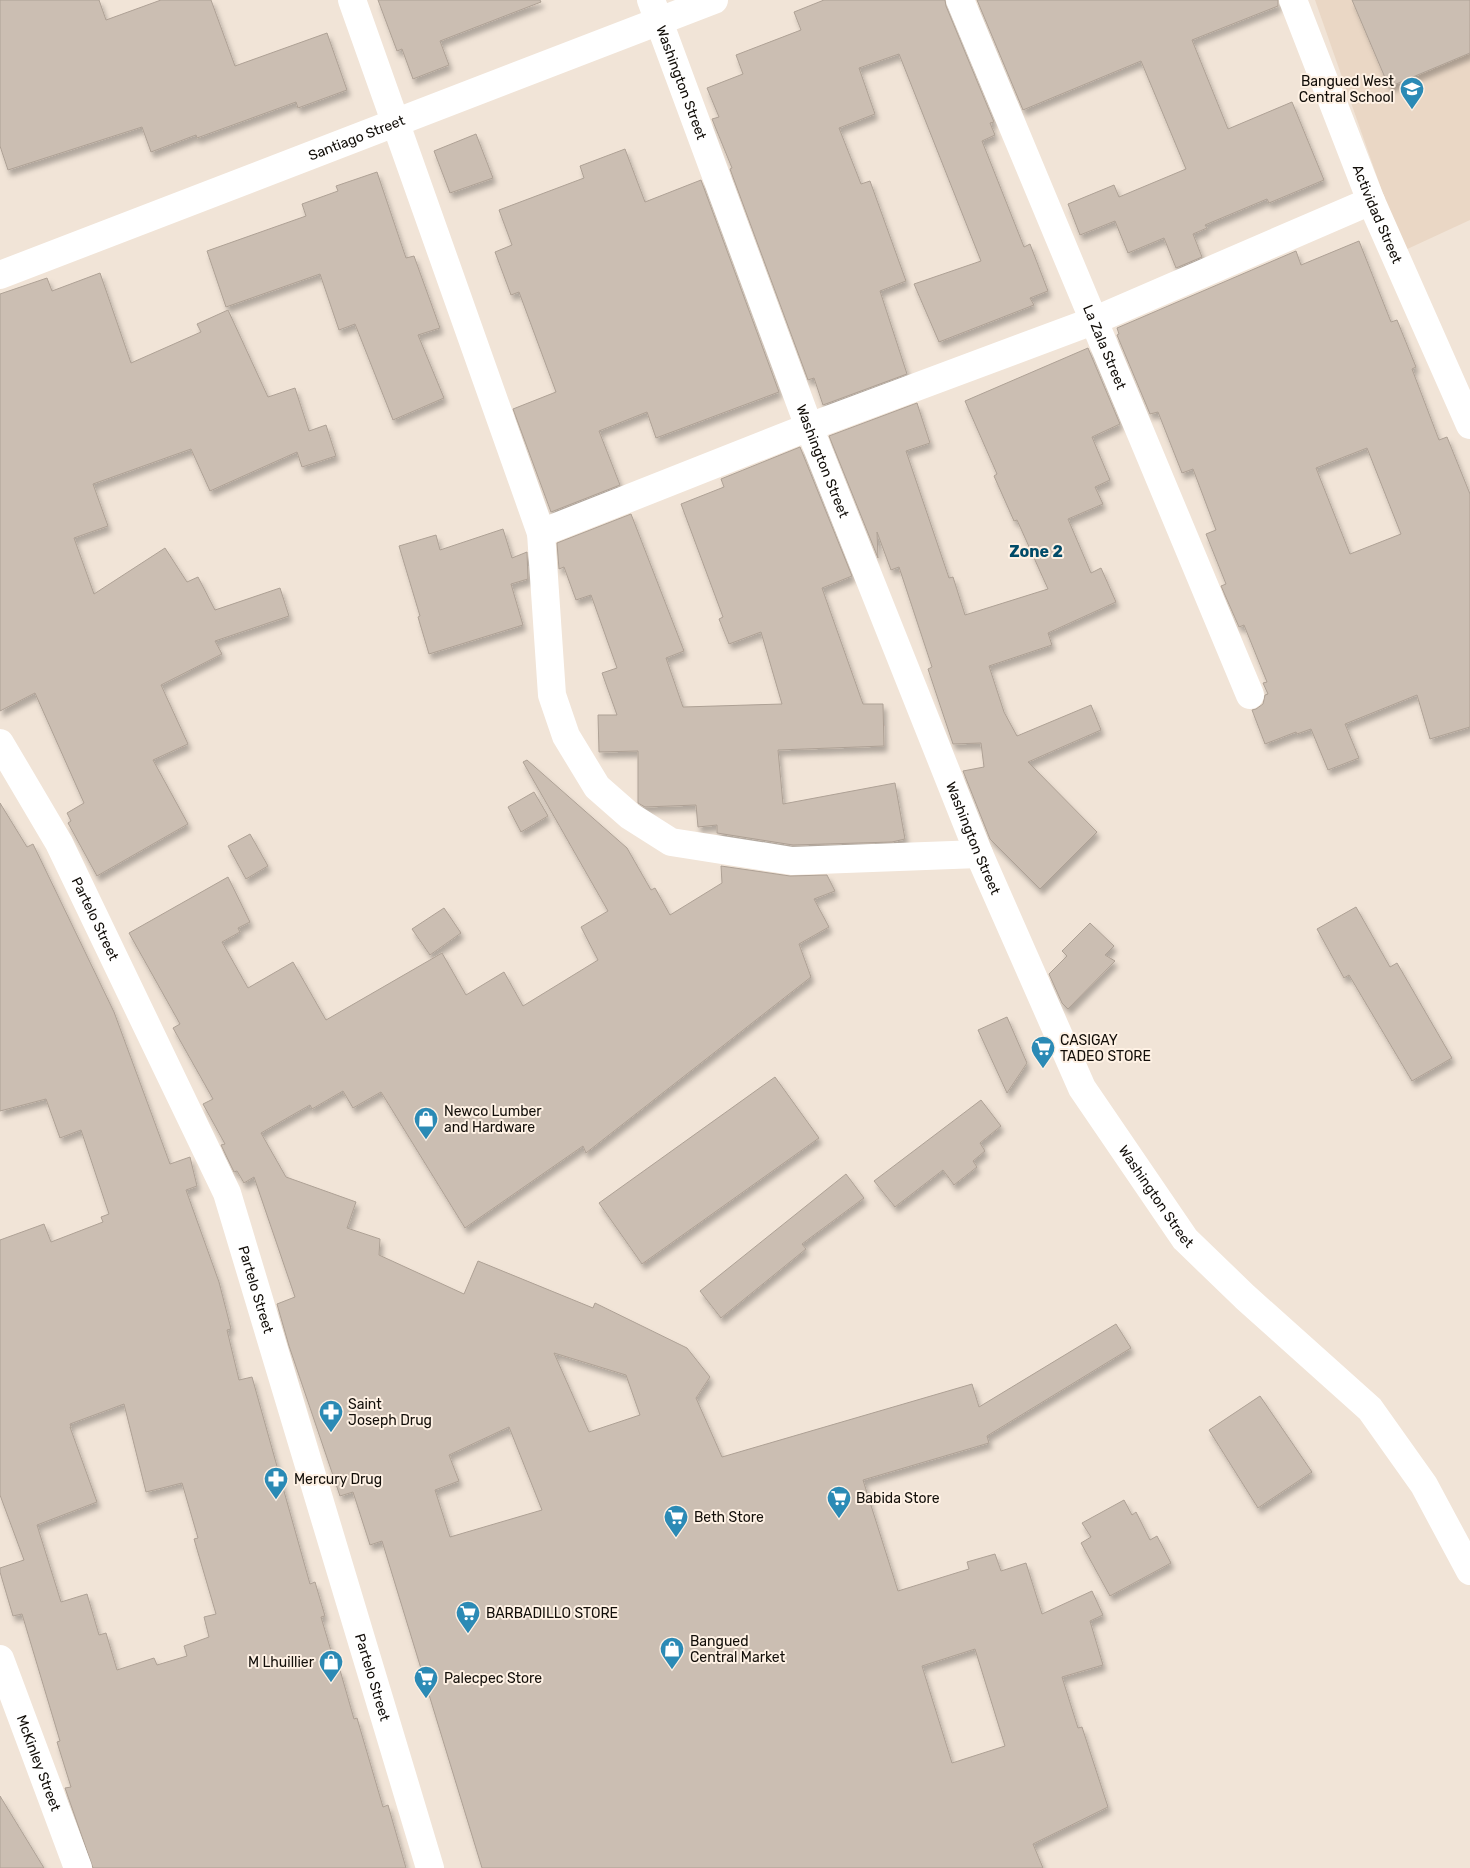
<svg xmlns="http://www.w3.org/2000/svg" width="1470" height="1868" font-family="Rubik,sans-serif">
<defs>
<filter id="shadow"><feDropShadow dx="3" dy="5.5" stdDeviation="2.5" flood-color="#0004"/></filter>
</defs>
<rect width="100%" height="100%" fill="#f1e4d7"/>
<path fill="#ead7c5" d="M 1315,0 L 1470,0 L 1470,220 L 1403,251 Z"/>
<g fill="#cbbeb2" stroke="#aea195" fill-rule="evenodd" filter="url(#shadow)">
<path d="M 0,0 L 99,0 L 106,20 L 161,0 L 211,0 L 235,66 L 327,33 L 347,90 L 298,108 L 296,102 L 197,138 L 196,135 L 151,152 L 142,127 L 8,170 L 0,146 Z"/>
<path d="M 378,0 L 540,0 L 541,2 L 440,41 L 449,65 L 413,79 L 402,49 L 397,51 Z"/>
<path d="M 824,0 L 945,0 L 946,6 L 994,122 L 990,123 L 995,135 L 982,141 L 1024,247 L 1030,244 L 1048,291 L 1030,298 L 1034,305 L 939,342 L 914,284 L 981,261 L 899,54 L 859,68 L 875,114 L 839,128 L 861,184 L 870,181 L 906,281 L 880,291 L 907,374 L 823,405 L 814,378 L 808,380 L 730,169 L 732,168 L 712,119 L 719,117 L 707,88 L 743,74 L 736,55 L 801,30 L 794,12 Z"/>
<path d="M 977,0 L 1278,0 L 1278,6 L 1192,40 L 1228,129 L 1292,102 L 1324,180 L 1269,203 L 1267,199 L 1205,225 L 1207,228 L 1193,234 L 1202,257 L 1176,268 L 1164,238 L 1128,253 L 1115,221 L 1080,235 L 1068,204 L 1114,185 L 1119,197 L 1186,169 L 1141,61 L 1023,110 Z"/>
<path d="M 1352,0 L 1470,0 L 1470,53 L 1389,87 Z"/>
<path d="M 476,134 L 493,178 L 450,193 L 434,151 Z"/>
<path d="M 625,149 L 645,202 L 701,180 L 779,392 L 656,438 L 647,412 L 599,431 L 620,485 L 551,512 L 513,409 L 556,392 L 519,292 L 511,295 L 495,252 L 512,245 L 499,210 L 584,178 L 580,166 Z"/>
<path d="M 377,172 L 406,258 L 414,256 L 440,328 L 418,335 L 444,398 L 393,420 L 355,324 L 339,330 L 320,274 L 226,307 L 207,251 L 306,216 L 302,204 L 338,191 L 336,186 Z"/>
<path d="M 1359,241 L 1391,322 L 1397,320 L 1416,367 L 1412,369 L 1439,440 L 1447,437 L 1470,494 L 1470,727 L 1430,739 L 1417,695 L 1345,724 L 1359,758 L 1328,770 L 1311,729 L 1297,734 L 1296,732 L 1265,744 L 1252,710 L 1256,709 L 1263,704 L 1265,695 L 1268,694 L 1263,683 L 1267,682 L 1244,625 L 1239,627 L 1221,586 L 1226,584 L 1206,534 L 1216,530 L 1193,469 L 1182,473 L 1158,412 L 1150,414 L 1117,335 L 1119,334 L 1117,328 L 1296,251 L 1301,265 ZM 1367,448 L 1401,534 L 1350,554 L 1316,468 Z"/>
<path d="M 100,273 L 131,363 L 201,332 L 197,324 L 228,310 L 268,397 L 295,388 L 309,431 L 326,425 L 336,456 L 302,467 L 297,452 L 210,491 L 191,449 L 93,484 L 108,526 L 74,538 L 94,594 L 165,548 L 187,582 L 198,577 L 215,610 L 280,588 L 289,616 L 215,641 L 222,654 L 161,685 L 188,744 L 153,760 L 188,824 L 97,876 L 68,823 L 71,821 L 67,813 L 84,803 L 35,693 L 0,711 L 0,294 L 47,278 L 52,291 Z"/>
<path d="M 1088,348 L 1120,424 L 1092,437 L 1110,480 L 1095,487 L 1103,504 L 1068,519 L 1091,573 L 1101,568 L 1116,602 L 1048,633 L 1052,645 L 989,666 L 1004,712 L 1017,736 L 1091,705 L 1101,730 L 1028,762 L 1097,832 L 1040,889 L 990,839 L 963,771 L 984,767 L 981,743 L 953,744 L 928,669 L 932,667 L 899,567 L 891,570 L 877,532 L 878,558 L 829,436 L 917,403 L 930,443 L 906,451 L 949,578 L 953,577 L 965,615 L 1048,589 L 1017,520 L 1014,521 L 994,476 L 997,474 L 965,401 Z"/>
<path d="M 800,447 L 852,576 L 822,588 L 863,704 L 883,704 L 884,746 L 778,750 L 783,804 L 895,783 L 905,839 L 892,842 L 793,845 L 717,833 L 717,825 L 698,827 L 696,805 L 645,807 L 638,803 L 638,751 L 599,752 L 598,715 L 617,715 L 602,673 L 617,668 L 591,595 L 576,600 L 564,567 L 559,569 L 557,543 L 631,514 L 684,651 L 666,658 L 683,707 L 782,704 L 761,632 L 729,644 L 719,619 L 723,617 L 681,504 L 724,487 L 721,479 Z"/>
<path d="M 503,529 L 512,558 L 527,552 L 528,579 L 511,584 L 523,625 L 429,654 L 418,617 L 420,616 L 399,546 L 436,535 L 440,550 Z"/>
<path d="M 527,760 L 627,848 L 651,890 L 655,888 L 670,915 L 722,883 L 721,866 L 790,876 L 827,875 L 835,891 L 814,899 L 829,927 L 799,944 L 811,977 L 586,1153 L 583,1146 L 465,1228 L 381,1092 L 353,1108 L 343,1091 L 312,1109 L 310,1105 L 261,1133 L 286,1177 L 356,1202 L 347,1228 L 380,1239 L 379,1255 L 464,1294 L 478,1261 L 593,1308 L 595,1303 L 687,1348 L 710,1377 L 696,1398 L 722,1457 L 972,1384 L 979,1407 L 1116,1324 L 1131,1348 L 987,1436 L 989,1443 L 863,1480 L 898,1591 L 969,1569 L 967,1562 L 995,1554 L 1001,1571 L 1026,1563 L 1042,1614 L 1092,1591 L 1103,1615 L 1090,1621 L 1103,1665 L 1062,1677 L 1078,1728 L 1082,1727 L 1108,1807 L 1033,1844 L 1043,1868 L 482,1868 L 382,1541 L 370,1545 L 353,1492 L 340,1496 L 289,1346 L 277,1304 L 295,1297 L 254,1177 L 244,1183 L 237,1171 L 234,1172 L 221,1145 L 225,1144 L 203,1104 L 213,1099 L 173,1028 L 180,1024 L 129,933 L 228,877 L 250,922 L 238,928 L 240,932 L 222,942 L 248,988 L 293,962 L 326,1020 L 442,953 L 466,995 L 504,972 L 523,1006 L 598,960 L 581,927 L 608,911 L 523,762 ZM 554,1353 L 626,1375 L 640,1415 L 589,1432 ZM 509,1427 L 542,1510 L 450,1537 L 435,1490 L 459,1481 L 449,1455 ZM 975,1649 L 1005,1746 L 952,1763 L 922,1666 Z"/>
<path d="M 534,792 L 548,816 L 521,832 L 508,807 Z"/>
<path d="M 0,803 L 27,847 L 33,844 L 114,1012 L 170,1164 L 190,1157 L 197,1186 L 186,1190 L 219,1282 L 231,1329 L 227,1330 L 239,1380 L 252,1377 L 310,1584 L 315,1582 L 325,1616 L 321,1617 L 337,1671 L 340,1670 L 354,1719 L 357,1718 L 383,1807 L 388,1805 L 406,1868 L 93,1868 L 65,1788 L 71,1787 L 57,1742 L 60,1741 L 22,1614 L 13,1616 L 0,1572 L 0,1568 L 24,1560 L 0,1495 L 0,1240 L 44,1224 L 51,1242 L 103,1222 L 101,1217 L 109,1214 L 81,1130 L 60,1138 L 46,1099 L 0,1111 ZM 124,1404 L 146,1492 L 182,1483 L 198,1538 L 194,1539 L 216,1614 L 204,1617 L 209,1637 L 184,1646 L 187,1656 L 157,1665 L 154,1658 L 117,1670 L 106,1633 L 99,1635 L 87,1594 L 61,1602 L 37,1525 L 97,1502 L 70,1427 L 71,1427 L 70,1424 Z"/>
<path d="M 250,834 L 268,866 L 246,879 L 228,846 Z"/>
<path d="M 1356,907 L 1390,967 L 1397,963 L 1452,1058 L 1412,1081 L 1349,975 L 1344,978 L 1317,929 Z"/>
<path d="M 444,908 L 461,933 L 430,955 L 412,929 Z"/>
<path d="M 1090,923 L 1114,946 L 1105,955 L 1115,961 L 1068,1009 L 1062,1003 L 1049,974 L 1067,956 L 1062,951 Z"/>
<path d="M 1007,1017 L 1027,1063 L 1007,1093 L 978,1030 Z"/>
<path d="M 775,1077 L 819,1138 L 642,1264 L 599,1203 Z"/>
<path d="M 981,1100 L 1001,1126 L 980,1143 L 985,1151 L 973,1161 L 977,1167 L 954,1185 L 943,1170 L 895,1207 L 874,1181 Z"/>
<path d="M 846,1174 L 864,1198 L 802,1244 L 806,1249 L 721,1318 L 700,1291 Z"/>
<path d="M 1260,1396 L 1312,1472 L 1258,1508 L 1209,1430 Z"/>
<path d="M 1124,1500 L 1132,1515 L 1136,1512 L 1150,1540 L 1157,1536 L 1171,1563 L 1110,1596 L 1081,1543 L 1091,1537 L 1082,1523 Z"/>
<path d="M 0,1796 L 44,1868 L 0,1868 Z"/>
</g>
<g fill="none" stroke-linecap="round" stroke-linejoin="round">
<g stroke="#fff" stroke-width="28">
<path d="M 352,0 L 541,533 L 552,695 L 566,736 L 597,787 L 630,816 L 671,842 L 792,861 L 979,854"/>
<path id="s1" d="M 651,0 L 809,427 L 979,854 L 1082,1088 L 1185,1239 L 1245,1297 L 1370,1409 L 1424,1485 L 1470,1571"/>
<path id="s2" d="M 960,0 L 1250,695"/>
<path d="M 541,533 L 809,427 L 1093,321 L 1371,201"/>
<path id="s3" d="M 0,743 L 59,843 L 227,1193 L 430,1868"/>
</g>
<g stroke="#fff" stroke-width="28">
<path id="s4" d="M 1293,0 L 1371,201 L 1470,425"/>
<path id="s5" d="M 0,275 L 714,0"/>
<path id="s6" d="M 0,1659 L 78,1868"/>
</g>
</g>
<defs>
<symbol id="school-pin" viewBox="-11 -11 22 30"><path d="M0 17L-7.5 6A9.5 9.5 0 1 1 7.5 6Z" fill="#2b8ab5" stroke="#fef1e4"/><path d="M0-5L7-2L0 1L-7-2ZM-4 1L0 2.5L4 1V4Q0 6-4 4Z" fill="#fff"/></symbol>
<symbol id="supermarket-pin" viewBox="-11 -11 22 30"><path d="M0 17L-7.5 6A9.5 9.5 0 1 1 7.5 6Z" fill="#2b8ab5" stroke="#fef1e4"/><path d="M-6-5.5h2.5l.6 2H6L4.5 2H-2.5L-4.4-4H-6ZM-1.5 3.2a1.3 1.3 0 1 0 .1 0ZM3 3.2a1.3 1.3 0 1 0 .1 0Z" fill="#fff"/></symbol>
<symbol id="shop-pin" viewBox="-11 -11 22 30"><path d="M0 17L-7.5 6A9.5 9.5 0 1 1 7.5 6Z" fill="#2b8ab5" stroke="#fef1e4"/><path d="M-5-2.5h2.3a2.7 3.5 0 0 1 5.4 0H5L5.5 6h-11ZM-1.5-2.5h3a1.5 2.3 0 0 0-3 0Z" fill="#fff"/></symbol>
<symbol id="pharmacy-pin" viewBox="-11 -11 22 30"><path d="M0 17L-7.5 6A9.5 9.5 0 1 1 7.5 6Z" fill="#2b8ab5" stroke="#fef1e4"/><path d="M-2-6h4v4h4v4h-4v4h-4v-4h-4v-4h4Z" fill="#fff"/></symbol>
</defs>
<g fill-rule="evenodd">
<use href="#school-pin" x="1398" y="75" width="28" height="38"/>
<use href="#supermarket-pin" x="1029" y="1034" width="28" height="38"/>
<use href="#shop-pin" x="412" y="1105" width="28" height="38"/>
<use href="#pharmacy-pin" x="317" y="1398" width="28" height="38"/>
<use href="#pharmacy-pin" x="262" y="1465" width="28" height="38"/>
<use href="#supermarket-pin" x="825" y="1484" width="28" height="38"/>
<use href="#supermarket-pin" x="662" y="1503" width="28" height="38"/>
<use href="#supermarket-pin" x="454" y="1599" width="28" height="38"/>
<use href="#shop-pin" x="658" y="1635" width="28" height="38"/>
<use href="#shop-pin" x="317" y="1648" width="28" height="38"/>
<use href="#supermarket-pin" x="412" y="1664" width="28" height="38"/>
</g>
<g text-anchor="middle" dominant-baseline="central" stroke-width="4" stroke-linejoin="round" paint-order="stroke">
<g font-size="14" fill="#120e09" stroke="#fef1e4" text-anchor="start">
<text x="1394" y="81" text-anchor="end">Bangued West<tspan x="1394" dy="16">Central School</tspan></text>
<text x="1060" y="1040">CASIGAY<tspan x="1060" dy="16">TADEO STORE</tspan></text>
<text x="444" y="1111">Newco Lumber<tspan x="444" dy="16">and Hardware</tspan></text>
<text x="348" y="1404">Saint<tspan x="348" dy="16">Joseph Drug</tspan></text>
<text x="294" y="1479">Mercury Drug</text>
<text x="856" y="1498">Babida Store</text>
<text x="694" y="1517">Beth Store</text>
<text x="486" y="1613">BARBADILLO STORE</text>
<text x="690" y="1641">Bangued<tspan x="690" dy="16">Central Market</tspan></text>
<text x="314" y="1662" text-anchor="end">M Lhuillier</text>
<text x="444" y="1678">Palecpec Store</text>
</g>
<g font-size="14" fill="#120e09" stroke="#fef1e4">
<text stroke="none"><textPath href="#s1" startOffset="88">Washington Street</textPath></text>
<text stroke="none"><textPath href="#s5" startOffset="382">Santiago Street</textPath></text>
<text stroke="none"><textPath href="#s4" startOffset="230">Actividad Street</textPath></text>
<text stroke="none"><textPath href="#s2" startOffset="376">La Zala Street</textPath></text>
<text stroke="none"><textPath href="#s1" startOffset="492">Washington Street</textPath></text>
<text stroke="none"><textPath href="#s1" startOffset="898">Washington Street</textPath></text>
<text stroke="none"><textPath href="#s3" startOffset="200">Partelo Street</textPath></text>
<text stroke="none"><textPath href="#s1" startOffset="1302">Washington Street</textPath></text>
<text stroke="none"><textPath href="#s3" startOffset="605">Partelo Street</textPath></text>
<text stroke="none"><textPath href="#s3" startOffset="1010">Partelo Street</textPath></text>
<text stroke="none"><textPath href="#s6" startOffset="111">McKinley Street</textPath></text>
</g>
<g font-size="16" font-weight="bold" fill="#014b68" stroke="#fef1e4">
<text x="1036" y="551">Zone 2</text>
</g>
</g>
</svg>
